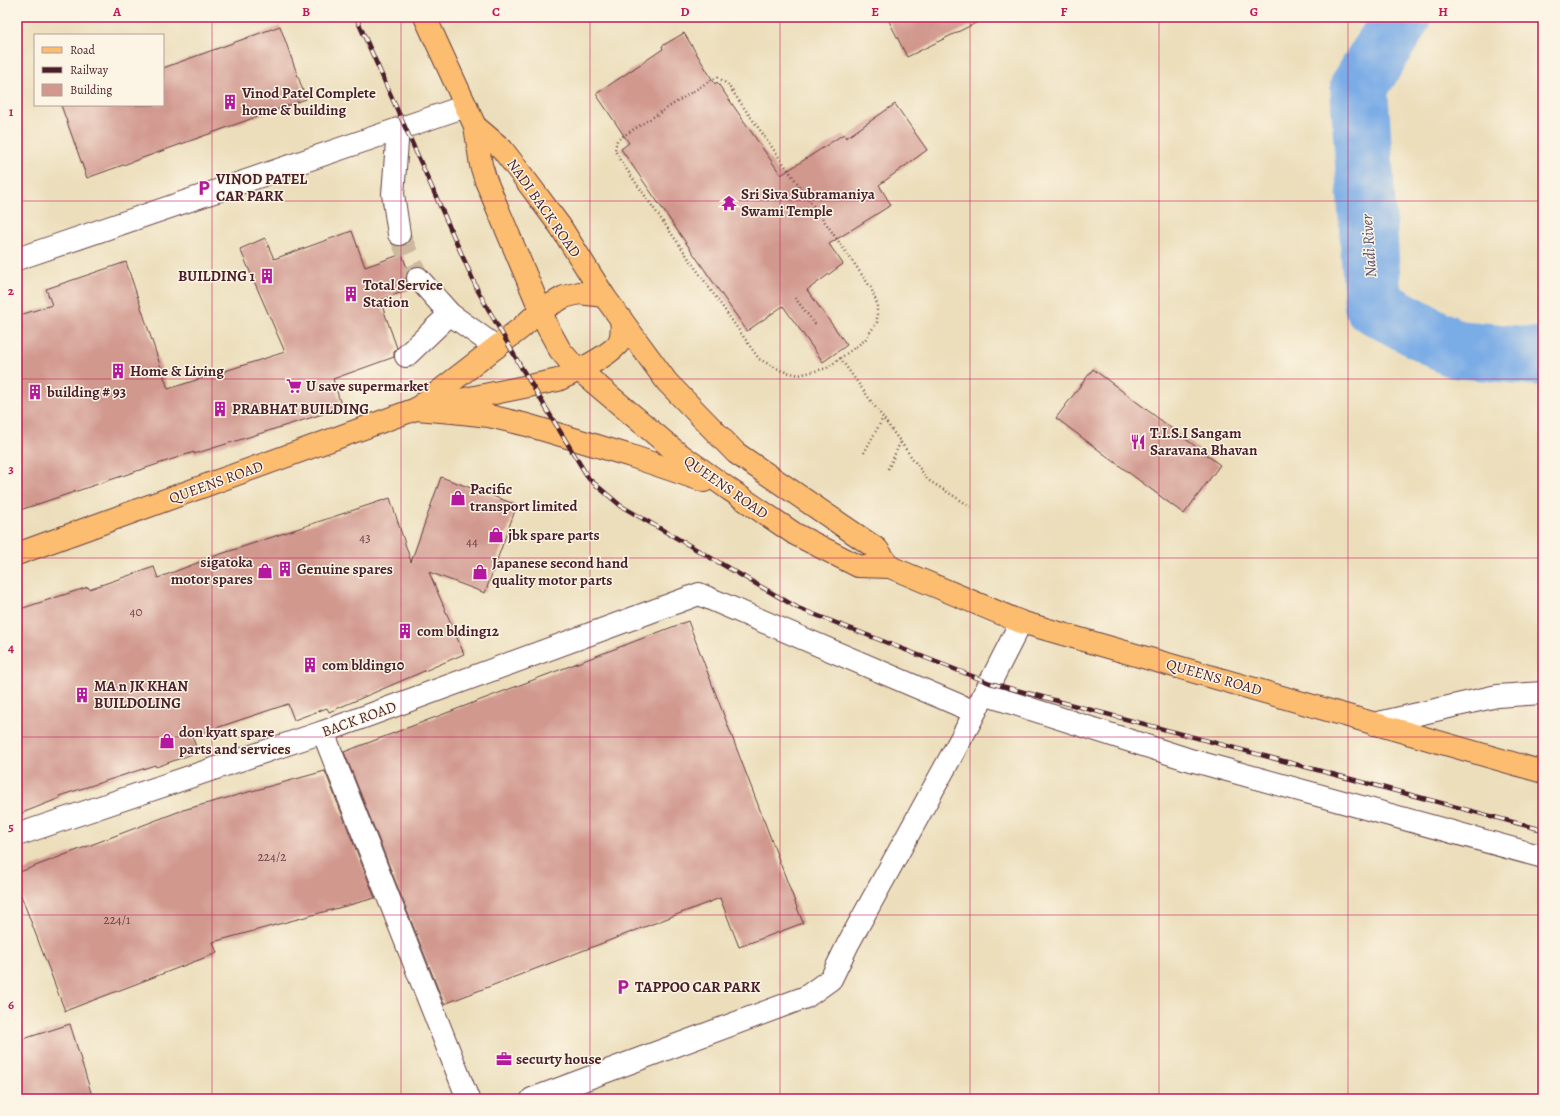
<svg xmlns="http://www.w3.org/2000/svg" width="1560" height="1116" font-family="Alegreya,serif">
<rect width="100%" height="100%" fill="#fcf5e5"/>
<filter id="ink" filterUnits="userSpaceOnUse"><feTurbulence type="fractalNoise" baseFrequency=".025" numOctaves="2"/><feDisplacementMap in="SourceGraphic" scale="8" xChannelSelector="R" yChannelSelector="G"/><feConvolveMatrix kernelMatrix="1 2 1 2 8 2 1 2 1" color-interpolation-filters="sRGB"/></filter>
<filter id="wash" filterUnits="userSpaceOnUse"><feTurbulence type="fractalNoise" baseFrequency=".012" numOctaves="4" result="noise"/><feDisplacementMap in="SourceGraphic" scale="16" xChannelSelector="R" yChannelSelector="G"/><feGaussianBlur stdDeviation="0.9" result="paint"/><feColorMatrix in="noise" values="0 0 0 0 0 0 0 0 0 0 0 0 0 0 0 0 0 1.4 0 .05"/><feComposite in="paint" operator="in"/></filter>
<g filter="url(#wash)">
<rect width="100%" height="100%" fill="#ecdebb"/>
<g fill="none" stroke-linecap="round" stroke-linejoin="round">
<path stroke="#7aace6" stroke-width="58" d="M 1402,17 L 1359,87 L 1373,305 L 1455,349 L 1543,357"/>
</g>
<g id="blocks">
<g fill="#d1988e">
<path d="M 887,17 L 988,17 L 907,57 Z"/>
<path d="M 280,26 L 306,99 L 87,178 L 61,105 L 163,105 L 163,68 Z"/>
<path d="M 684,33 L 715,84 L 717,82 L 781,175 L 844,134 L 846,138 L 895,104 L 927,150 L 879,185 L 891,205 L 829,244 L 843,264 L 807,290 L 847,345 L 823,362 L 783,306 L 747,331 L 621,149 L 629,143 L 596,94 L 663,49 L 662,46 Z"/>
<path d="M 352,231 L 365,267 L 402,254 L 408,271 L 406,274 L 406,281 L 411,289 L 380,300 L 397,348 L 394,352 L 394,357 L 333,379 L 342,408 L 194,454 L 194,452 L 17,511 L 17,316 L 52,305 L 46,289 L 126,262 L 168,389 L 285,352 L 240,249 L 265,238 L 274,259 Z"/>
<path d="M 1093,369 L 1220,465 L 1184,514 L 1056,418 Z"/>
<path d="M 441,477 L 517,505 L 485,593 L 429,572 L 464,654 L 329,712 L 327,708 L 294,720 L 288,704 L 192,736 L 198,752 L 156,767 L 155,765 L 59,796 L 60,798 L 17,815 L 17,610 L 88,587 L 89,589 L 154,567 L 158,578 L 215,556 L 390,498 L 411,562 Z"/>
<path d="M 688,621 L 803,923 L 739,947 L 720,898 L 444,1004 L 344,752 Z"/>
<path d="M 325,771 L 375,898 L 213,942 L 217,953 L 65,1011 L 17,885 L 17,873 L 183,810 Z"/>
<path d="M 70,1024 L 93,1099 L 17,1099 L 17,1041 Z"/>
</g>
</g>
</g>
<g filter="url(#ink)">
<use href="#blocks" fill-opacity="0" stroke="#623c41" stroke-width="1"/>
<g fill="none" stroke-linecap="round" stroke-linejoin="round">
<path stroke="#ccb89e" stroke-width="22" stroke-dasharray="22 11" stroke-linecap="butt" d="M 399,234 L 418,278"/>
<defs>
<g id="minor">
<path d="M 398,129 L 393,194 L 399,234"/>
<path d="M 17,259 L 466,106"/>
<path d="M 418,278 L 450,314 L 496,347"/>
<path d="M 406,356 L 450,314"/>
<path d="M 984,694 L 1187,759 L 1543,857"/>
<path d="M 1374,724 L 1497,696 L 1543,693"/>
<path d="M 323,732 L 468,1099"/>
<path d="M 17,835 L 323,732 L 699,594 L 975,712"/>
<path d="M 532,1099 L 806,997 L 831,979 L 848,944 L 970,722 L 1021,622"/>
</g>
<g id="major">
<path d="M 420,406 L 521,328 L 541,310 L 564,297 L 579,293 L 604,296"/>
<path d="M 17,554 L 416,409 L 558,380 C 574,373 607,357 618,344 C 623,336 622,327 621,319"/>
</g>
<g id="highway">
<path d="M 425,17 L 475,126 L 481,165 L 486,181 L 548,328 L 560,350 L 572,364 L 674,450 L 730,490 L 795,534 L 858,566 L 890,567 L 1021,622 L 1543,772"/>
<path d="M 475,126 L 502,149 L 516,167 L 560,226 L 604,296 L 667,382 L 736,453 L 877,549 L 890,567"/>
<path d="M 416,409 L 453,412 L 489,416 L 527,425 L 631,456 L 704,481"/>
</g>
</defs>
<use href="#minor" stroke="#623c41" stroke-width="24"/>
<use href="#major" stroke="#623c41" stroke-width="24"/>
<use href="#highway" stroke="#623c41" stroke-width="24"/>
<g stroke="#623c41" stroke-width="2.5" stroke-dasharray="1 3" stroke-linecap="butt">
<path d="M 718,77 L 728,85 L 851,259 L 871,288 L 877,304 L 877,322 L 865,340 L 827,368 L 799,375 L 782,371 L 759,359 L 620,160 L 615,150 L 617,140 L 711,80 Z"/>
<path d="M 795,298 L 815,324"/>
<path d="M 840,358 L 928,480 L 973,508"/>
<path d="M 864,453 L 883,418"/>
<path d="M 888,469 L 900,443"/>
</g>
<use href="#minor" stroke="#fff" stroke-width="22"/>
<use href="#major" stroke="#fcbd6f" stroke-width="22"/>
<use href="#highway" stroke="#fcbd6f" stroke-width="22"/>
<defs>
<path id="rail" d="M 356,17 L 478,291 L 521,367 L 589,479 L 621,506 L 798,608 L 990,683 L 1543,830"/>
</defs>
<use href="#rail" stroke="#4a1f2b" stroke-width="4.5"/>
<use href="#rail" stroke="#fcf5e5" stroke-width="3" stroke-dasharray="9" stroke-linecap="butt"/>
</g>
</g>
<path fill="none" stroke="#c2185b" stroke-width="1" stroke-opacity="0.55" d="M 212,17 L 212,1099M 401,17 L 401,1099M 590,17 L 590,1099M 780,17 L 780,1099M 970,17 L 970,1099M 1159,17 L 1159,1099M 1348,17 L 1348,1099M 17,201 L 1543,201M 17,379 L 1543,379M 17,558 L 1543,558M 17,737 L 1543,737M 17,915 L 1543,915"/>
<defs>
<symbol id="building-bare" viewBox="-9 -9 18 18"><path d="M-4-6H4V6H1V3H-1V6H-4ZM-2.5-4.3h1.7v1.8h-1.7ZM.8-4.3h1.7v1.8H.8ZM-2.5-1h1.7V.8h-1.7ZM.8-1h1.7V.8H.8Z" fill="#b5179e" stroke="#fcf5e5" stroke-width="2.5" paint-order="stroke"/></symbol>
<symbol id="parking-bare" viewBox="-9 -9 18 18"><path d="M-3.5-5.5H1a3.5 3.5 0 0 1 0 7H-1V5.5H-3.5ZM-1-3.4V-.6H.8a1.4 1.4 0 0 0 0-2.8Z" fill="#b5179e" stroke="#fcf5e5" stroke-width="2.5" paint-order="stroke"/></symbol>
<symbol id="temple-bare" viewBox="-9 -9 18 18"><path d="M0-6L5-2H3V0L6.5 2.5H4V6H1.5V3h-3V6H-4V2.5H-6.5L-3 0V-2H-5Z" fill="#b5179e" stroke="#fcf5e5" stroke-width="2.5" paint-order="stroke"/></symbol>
<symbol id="supermarket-bare" viewBox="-9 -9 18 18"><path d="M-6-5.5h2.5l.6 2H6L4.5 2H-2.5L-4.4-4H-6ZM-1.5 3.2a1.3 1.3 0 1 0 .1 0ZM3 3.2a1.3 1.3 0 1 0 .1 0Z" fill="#b5179e" stroke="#fcf5e5" stroke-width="2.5" paint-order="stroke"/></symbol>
<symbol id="restaurant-bare" viewBox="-9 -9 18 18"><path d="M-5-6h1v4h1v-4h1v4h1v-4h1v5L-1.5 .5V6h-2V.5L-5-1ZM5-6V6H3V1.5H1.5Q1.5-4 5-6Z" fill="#b5179e" stroke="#fcf5e5" stroke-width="2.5" paint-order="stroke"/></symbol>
<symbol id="shop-bare" viewBox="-9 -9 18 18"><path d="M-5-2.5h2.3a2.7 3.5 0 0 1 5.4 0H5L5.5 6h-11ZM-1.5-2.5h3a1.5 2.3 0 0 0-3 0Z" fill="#b5179e" stroke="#fcf5e5" stroke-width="2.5" paint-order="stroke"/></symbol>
<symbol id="office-bare" viewBox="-9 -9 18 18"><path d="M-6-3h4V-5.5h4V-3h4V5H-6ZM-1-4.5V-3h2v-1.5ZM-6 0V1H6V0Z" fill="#b5179e" stroke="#fcf5e5" stroke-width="2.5" paint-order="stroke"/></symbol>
</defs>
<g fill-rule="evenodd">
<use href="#building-bare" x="219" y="91" width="22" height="22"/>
<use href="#parking-bare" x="193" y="177" width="22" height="22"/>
<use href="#temple-bare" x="718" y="192" width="22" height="22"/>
<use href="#building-bare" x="256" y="265" width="22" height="22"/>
<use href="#building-bare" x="340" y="283" width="22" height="22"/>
<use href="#building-bare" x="107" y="360" width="22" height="22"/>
<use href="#supermarket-bare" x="283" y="375" width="22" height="22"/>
<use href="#building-bare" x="24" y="381" width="22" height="22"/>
<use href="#building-bare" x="209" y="398" width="22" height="22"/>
<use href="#restaurant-bare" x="1127" y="431" width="22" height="22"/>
<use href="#shop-bare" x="447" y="487" width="22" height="22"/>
<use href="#shop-bare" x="485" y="524" width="22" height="22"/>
<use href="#building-bare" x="274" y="558" width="22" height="22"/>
<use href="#shop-bare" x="254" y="560" width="22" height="22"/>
<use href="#shop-bare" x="469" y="561" width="22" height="22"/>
<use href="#building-bare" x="394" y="620" width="22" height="22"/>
<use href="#building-bare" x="299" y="654" width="22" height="22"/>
<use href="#building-bare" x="71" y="684" width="22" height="22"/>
<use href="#shop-bare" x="156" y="730" width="22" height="22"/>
<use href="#parking-bare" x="612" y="976" width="22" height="22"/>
<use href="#office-bare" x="493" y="1048" width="22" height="22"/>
</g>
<g text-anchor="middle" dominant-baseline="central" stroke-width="3" stroke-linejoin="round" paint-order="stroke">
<g font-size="13" fill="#6c3d44">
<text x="365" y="537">43</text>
<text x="472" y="541">44</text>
<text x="136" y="611">40</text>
<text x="272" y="856">224/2</text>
<text x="117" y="919">224/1</text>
</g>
<g font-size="15" font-weight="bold" fill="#4a1f2b" stroke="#fcf5e5" text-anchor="start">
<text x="242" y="93">Vinod Patel Complete<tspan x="242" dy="17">home &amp; building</tspan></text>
<text x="216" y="179">VINOD PATEL<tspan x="216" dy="17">CAR PARK</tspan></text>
<text x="741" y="194">Sri Siva Subramaniya<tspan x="741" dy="17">Swami Temple</tspan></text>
<text x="255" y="276" text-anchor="end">BUILDING 1</text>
<text x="363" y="285">Total Service<tspan x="363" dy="17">Station</tspan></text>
<text x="130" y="371">Home &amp; Living</text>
<text x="306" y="386">U save supermarket</text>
<text x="47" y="392">building # 93</text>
<text x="232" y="409">PRABHAT BUILDING</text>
<text x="1150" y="433">T.I.S.I Sangam<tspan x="1150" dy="17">Saravana Bhavan</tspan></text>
<text x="470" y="489">Pacific<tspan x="470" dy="17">transport limited</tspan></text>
<text x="508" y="535">jbk spare parts</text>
<text x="253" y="562" text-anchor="end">sigatoka<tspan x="253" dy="17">motor spares</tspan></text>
<text x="492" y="563">Japanese second hand<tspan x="492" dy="17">quality motor parts</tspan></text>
<text x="297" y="569">Genuine spares</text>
<text x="417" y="631">com blding12</text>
<text x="322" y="665">com blding10</text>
<text x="94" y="686">MA n JK KHAN<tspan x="94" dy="17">BUILDOLING</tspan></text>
<text x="179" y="732">don kyatt spare<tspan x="179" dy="17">parts and services</tspan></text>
<text x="635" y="987">TAPPOO CAR PARK</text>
<text x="516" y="1059">securty house</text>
</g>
<g font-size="15" fill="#4a1f2b" stroke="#fcf5e5">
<text transform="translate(544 208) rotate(55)">NADI BACK ROAD</text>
<text transform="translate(216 482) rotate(-20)">QUEENS ROAD</text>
<text transform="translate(726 487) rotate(35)">QUEENS ROAD</text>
<text transform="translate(1214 677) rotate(16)">QUEENS ROAD</text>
<text transform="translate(359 719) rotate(-20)">BACK ROAD</text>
</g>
<g font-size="16" font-style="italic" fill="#5b506c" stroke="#fcf5e5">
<text transform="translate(1369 246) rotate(-94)">Nadi River</text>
</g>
</g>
<rect width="1560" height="1116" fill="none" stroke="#fcf5e5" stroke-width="44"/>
<rect x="34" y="34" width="130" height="72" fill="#fcf5e5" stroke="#b59f9b"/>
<rect x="42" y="47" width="20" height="6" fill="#fcbd6f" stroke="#b59f9b"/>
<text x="70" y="54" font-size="12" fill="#4a1f2b">Road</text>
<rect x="42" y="67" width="20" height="6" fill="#4a1f2b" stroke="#b59f9b"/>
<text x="70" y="74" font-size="12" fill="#4a1f2b">Railway</text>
<rect x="42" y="84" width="20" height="12" fill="#d1988e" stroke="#b59f9b"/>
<text x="70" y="94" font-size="12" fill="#4a1f2b">Building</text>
<rect x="22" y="22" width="1516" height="1072" fill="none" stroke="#c2185b" stroke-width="1.5"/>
<g font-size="13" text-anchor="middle" font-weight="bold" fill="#c2185b">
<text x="117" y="16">A</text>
<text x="306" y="16">B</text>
<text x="496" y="16">C</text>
<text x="685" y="16">D</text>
<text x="875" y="16">E</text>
<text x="1064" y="16">F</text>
<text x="1254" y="16">G</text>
<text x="1443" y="16">H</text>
<text x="11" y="116">1</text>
<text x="11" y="295">2</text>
<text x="11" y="473">3</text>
<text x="11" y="652">4</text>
<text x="11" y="831">5</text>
<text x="11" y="1009">6</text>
</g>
</svg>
